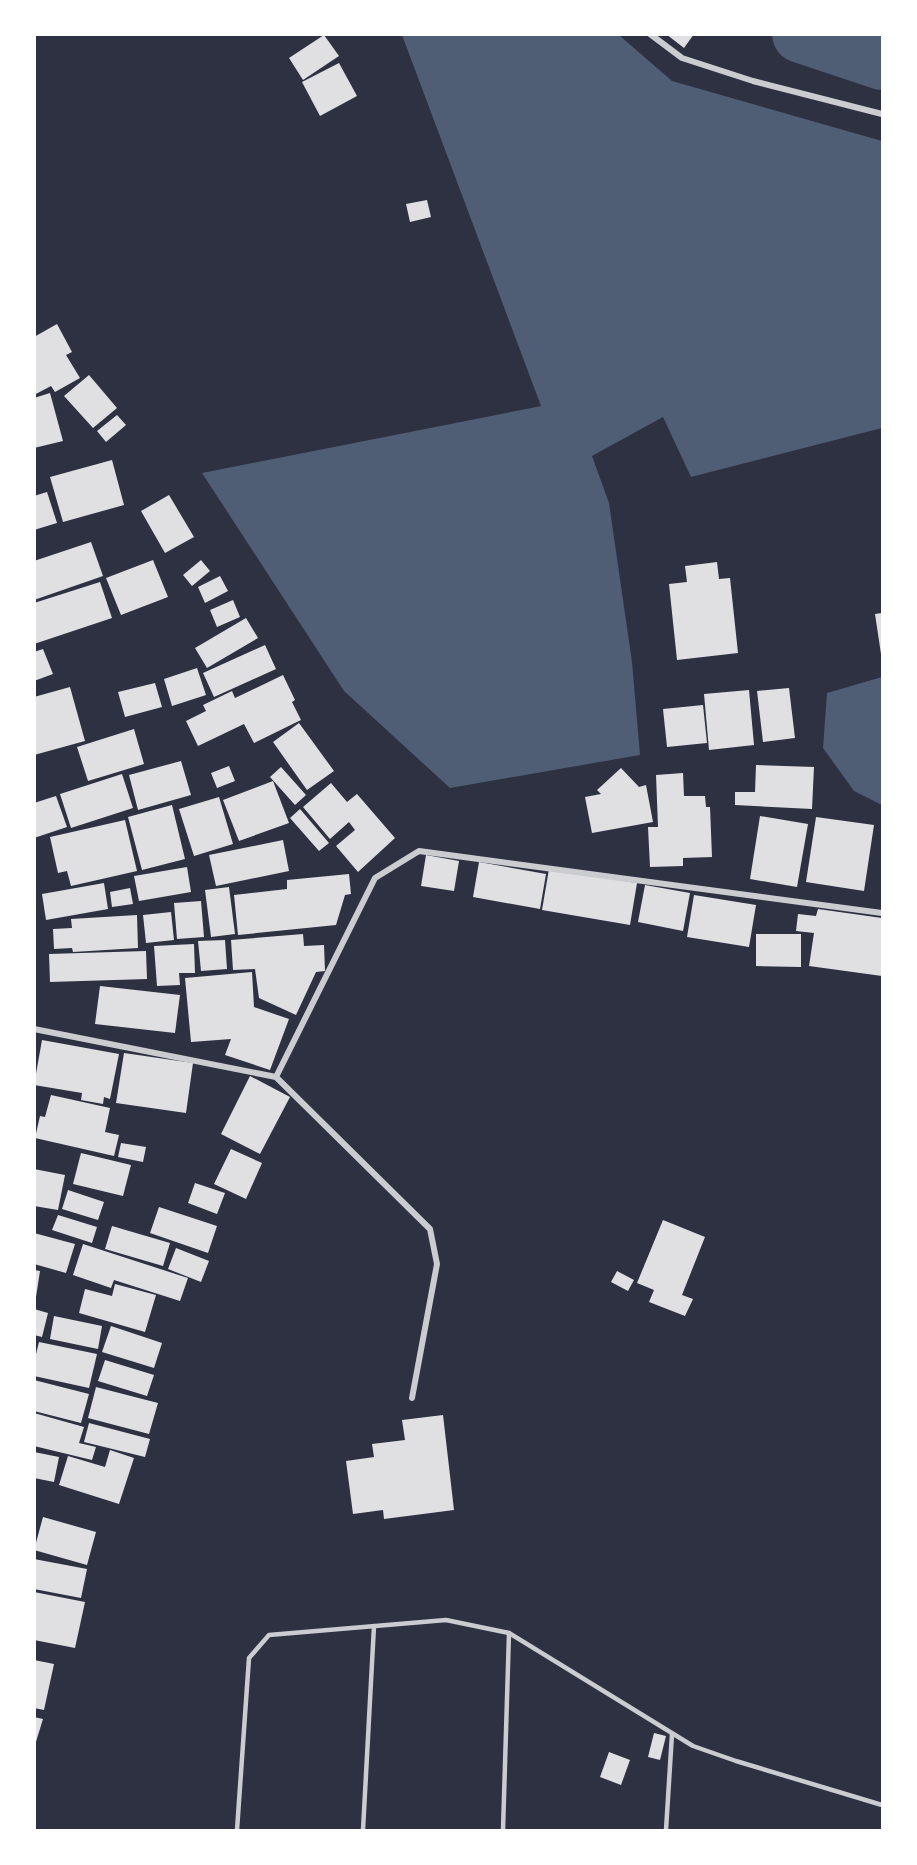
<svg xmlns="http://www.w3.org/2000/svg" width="917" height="1865" font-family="'Alegreya Sans',sans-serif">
<rect width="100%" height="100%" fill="#2d3142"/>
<g fill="#4f5d75">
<path d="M 402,35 L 619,35 L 672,81 L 882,141 L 882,428 L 691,477 L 663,417 L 592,456 L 609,503 L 632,662 L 640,755 L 450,788 L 344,691 L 202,473 L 541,406 Z"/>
<path d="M 882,677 L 882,805 L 854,791 L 823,748 L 827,693 Z"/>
</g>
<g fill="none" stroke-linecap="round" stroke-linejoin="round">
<path stroke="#4f5d75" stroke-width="58" d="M 801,34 L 882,61"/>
</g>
<g fill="#e0e0e3">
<path d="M 666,34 L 694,34 L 684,48 Z"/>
<path d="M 324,35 L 339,56 L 303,80 L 289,58 Z"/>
<path d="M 339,63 L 357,96 L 320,116 L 302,82 Z"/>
<path d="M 427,200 L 431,217 L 410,222 L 406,204 Z"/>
<path d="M 57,324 L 72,352 L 66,355 L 80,378 L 55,392 L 51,386 L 34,395 L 34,337 Z"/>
<path d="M 89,375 L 117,408 L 93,428 L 64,396 Z"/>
<path d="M 50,393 L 63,441 L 34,448 L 34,398 Z"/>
<path d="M 117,415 L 126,425 L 106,442 L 97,431 Z"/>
<path d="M 112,460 L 124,505 L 63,522 L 50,477 Z"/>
<path d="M 47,492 L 57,523 L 34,530 L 34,496 Z"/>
<path d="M 169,495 L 194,537 L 165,553 L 141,511 Z"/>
<path d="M 91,542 L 103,576 L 34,600 L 34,561 Z"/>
<path d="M 153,560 L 168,597 L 121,615 L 106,578 Z"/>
<path d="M 201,560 L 210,571 L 192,586 L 183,575 Z"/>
<path d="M 717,562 L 719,579 L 730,578 L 738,653 L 677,660 L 669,584 L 687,582 L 685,566 Z"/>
<path d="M 220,576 L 228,591 L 205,603 L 198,587 Z"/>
<path d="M 100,582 L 112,618 L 34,644 L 34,603 Z"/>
<path d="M 233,600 L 240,617 L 217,627 L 210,610 Z"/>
<path d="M 882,613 L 882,654 L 881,654 L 875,614 Z"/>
<path d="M 246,618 L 258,638 L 207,668 L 195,648 Z"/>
<path d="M 265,645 L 276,669 L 214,697 L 203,673 Z"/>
<path d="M 43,649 L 53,674 L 34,681 L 34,652 Z"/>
<path d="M 197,668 L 206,695 L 172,706 L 164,679 Z"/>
<path d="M 283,675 L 295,700 L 292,702 L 301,720 L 254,743 L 244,724 L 198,746 L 186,721 L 206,711 L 203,705 L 232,691 L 235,698 Z"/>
<path d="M 155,683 L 162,707 L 125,717 L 118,692 Z"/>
<path d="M 70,687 L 85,741 L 34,755 L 34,697 Z"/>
<path d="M 789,688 L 795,738 L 763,742 L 757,691 Z"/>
<path d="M 749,690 L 754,745 L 709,750 L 704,694 Z"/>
<path d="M 703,705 L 707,743 L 667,747 L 663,709 Z"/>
<path d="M 299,723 L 334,771 L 307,790 L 273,742 Z"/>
<path d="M 134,729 L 144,764 L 88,781 L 77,747 Z"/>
<path d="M 181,761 L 191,795 L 138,810 L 129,775 Z"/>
<path d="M 756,765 L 814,767 L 812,809 L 735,805 L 735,792 L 755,792 Z"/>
<path d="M 229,766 L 235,781 L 217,788 L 211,773 Z"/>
<path d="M 281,767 L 306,795 L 295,805 L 270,777 Z"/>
<path d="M 621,768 L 639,787 L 646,785 L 653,822 L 592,833 L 585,797 L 601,794 L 597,790 Z"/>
<path d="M 683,773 L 684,796 L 705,796 L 706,807 L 710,807 L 712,857 L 683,858 L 683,866 L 650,867 L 648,827 L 658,827 L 656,775 Z"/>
<path d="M 122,774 L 133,808 L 71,828 L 60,794 Z"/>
<path d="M 273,781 L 289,823 L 239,841 L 223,800 Z"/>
<path d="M 331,783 L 347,802 L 357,794 L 395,838 L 358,872 L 336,846 L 355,830 L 349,822 L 330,839 L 303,807 Z"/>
<path d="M 56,796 L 67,827 L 34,838 L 34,803 Z"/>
<path d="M 219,797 L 233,844 L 194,856 L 179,809 Z"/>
<path d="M 172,805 L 185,859 L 142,870 L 128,817 Z"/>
<path d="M 300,809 L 329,843 L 319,851 L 290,818 Z"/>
<path d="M 760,816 L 808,824 L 797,887 L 750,879 Z"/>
<path d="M 816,817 L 874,825 L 864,891 L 806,882 Z"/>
<path d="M 125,820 L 137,871 L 71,886 L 67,871 L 58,873 L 50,837 Z"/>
<path d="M 283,840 L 289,871 L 216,886 L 209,855 Z"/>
<path d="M 426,855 L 459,861 L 454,891 L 421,886 Z"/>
<path d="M 479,862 L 546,874 L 540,909 L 473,897 Z"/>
<path d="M 187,867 L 191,892 L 139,901 L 134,876 Z"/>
<path d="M 549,869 L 637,883 L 630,925 L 542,910 Z"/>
<path d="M 349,874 L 351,894 L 345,895 L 336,925 L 238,935 L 234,895 L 287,889 L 287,880 Z"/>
<path d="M 104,883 L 108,909 L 46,920 L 42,894 Z"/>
<path d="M 645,885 L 690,893 L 683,931 L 638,922 Z"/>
<path d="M 229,887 L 235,934 L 211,937 L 205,890 Z"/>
<path d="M 130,888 L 133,904 L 112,907 L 110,892 Z"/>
<path d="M 694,895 L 756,905 L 749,947 L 687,937 Z"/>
<path d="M 201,901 L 204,937 L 177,939 L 174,903 Z"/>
<path d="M 818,909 L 882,918 L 882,976 L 809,966 L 814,933 L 796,931 L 798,914 L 816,916 Z"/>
<path d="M 171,912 L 174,940 L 146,943 L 143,915 Z"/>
<path d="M 137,915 L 138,948 L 73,952 L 72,948 L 54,949 L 53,929 L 72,928 L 71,919 Z"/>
<path d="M 303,934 L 304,946 L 324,945 L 325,971 L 316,972 L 296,1015 L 259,998 L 255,969 L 233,970 L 231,940 Z"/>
<path d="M 756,934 L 801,934 L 801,967 L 756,966 Z"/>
<path d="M 225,940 L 227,969 L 201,971 L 198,941 Z"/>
<path d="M 194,944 L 195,973 L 179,973 L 180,985 L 157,986 L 154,946 Z"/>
<path d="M 146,951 L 147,979 L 50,982 L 49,954 Z"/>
<path d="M 252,972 L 254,1007 L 289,1019 L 270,1070 L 225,1055 L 231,1039 L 191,1042 L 185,978 Z"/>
<path d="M 100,986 L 180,995 L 175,1033 L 95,1024 Z"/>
<path d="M 42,1040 L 119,1054 L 110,1099 L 104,1097 L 103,1104 L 81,1100 L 82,1093 L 34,1085 Z"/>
<path d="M 124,1053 L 193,1063 L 186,1113 L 116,1103 Z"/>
<path d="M 250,1076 L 290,1097 L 260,1154 L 221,1134 Z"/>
<path d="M 51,1095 L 110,1108 L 105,1132 L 119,1135 L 114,1156 L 35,1138 L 40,1116 L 45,1117 Z"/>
<path d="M 121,1143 L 146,1147 L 143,1162 L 118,1157 Z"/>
<path d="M 231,1149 L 262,1163 L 246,1199 L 214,1184 Z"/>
<path d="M 81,1153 L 131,1165 L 123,1196 L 73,1184 Z"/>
<path d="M 34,1169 L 65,1175 L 58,1210 L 34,1206 Z"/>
<path d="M 195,1183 L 225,1193 L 217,1214 L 188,1203 Z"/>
<path d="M 68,1190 L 104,1202 L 98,1220 L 62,1209 Z"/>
<path d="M 159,1207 L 217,1226 L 208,1253 L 150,1233 Z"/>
<path d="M 58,1215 L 97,1227 L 92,1243 L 52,1230 Z"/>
<path d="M 663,1220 L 705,1237 L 682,1295 L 693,1299 L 685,1316 L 649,1302 L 654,1290 L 637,1283 Z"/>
<path d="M 112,1226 L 170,1243 L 163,1266 L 105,1249 Z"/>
<path d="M 34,1233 L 75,1244 L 66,1273 L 34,1264 Z"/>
<path d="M 83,1244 L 188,1278 L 180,1301 L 114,1280 L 111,1288 L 73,1275 Z"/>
<path d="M 176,1248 L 209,1261 L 201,1282 L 168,1269 Z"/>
<path d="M 34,1270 L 40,1271 L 36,1297 L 34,1297 Z"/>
<path d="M 617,1271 L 634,1280 L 628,1291 L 611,1282 Z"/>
<path d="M 115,1284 L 156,1295 L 145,1332 L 79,1313 L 85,1289 L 112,1296 Z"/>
<path d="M 34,1309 L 48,1313 L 42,1337 L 34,1335 Z"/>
<path d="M 54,1316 L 102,1326 L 98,1349 L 50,1339 Z"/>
<path d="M 111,1326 L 162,1343 L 154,1368 L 102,1352 Z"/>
<path d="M 39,1342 L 97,1354 L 89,1388 L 34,1376 L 34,1362 Z"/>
<path d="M 105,1360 L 154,1375 L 147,1396 L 98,1381 Z"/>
<path d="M 34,1380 L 89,1394 L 81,1423 L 34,1411 Z"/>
<path d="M 96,1387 L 158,1403 L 149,1434 L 88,1418 Z"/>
<path d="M 34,1413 L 84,1427 L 79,1443 L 96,1447 L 92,1460 L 34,1446 Z"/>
<path d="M 443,1415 L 454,1510 L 384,1519 L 383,1510 L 353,1514 L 346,1461 L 374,1457 L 372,1444 L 405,1440 L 402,1420 Z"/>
<path d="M 89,1423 L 150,1439 L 145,1457 L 84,1442 Z"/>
<path d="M 110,1450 L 134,1458 L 119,1504 L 59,1485 L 68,1456 L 105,1467 Z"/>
<path d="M 34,1452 L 59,1457 L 54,1482 L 34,1478 Z"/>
<path d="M 43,1517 L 96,1532 L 87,1565 L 34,1550 Z"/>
<path d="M 34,1559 L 87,1569 L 81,1598 L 34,1589 Z"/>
<path d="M 34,1592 L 85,1602 L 75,1648 L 34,1640 Z"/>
<path d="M 34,1660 L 54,1664 L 44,1710 L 34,1708 Z"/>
<path d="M 34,1717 L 43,1719 L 35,1745 L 34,1745 Z"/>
<path d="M 654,1733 L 666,1736 L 660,1760 L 648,1757 Z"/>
<path d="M 609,1752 L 630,1760 L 621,1785 L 600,1777 Z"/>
</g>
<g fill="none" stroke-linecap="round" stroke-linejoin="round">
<g stroke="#caccd0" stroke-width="4.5">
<path d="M 237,1830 L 249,1658 L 269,1635 L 446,1620 L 509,1633 L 693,1746 L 736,1761 L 882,1805"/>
<path d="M 363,1830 L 374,1626"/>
<path d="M 503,1830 L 509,1633"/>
<path d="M 666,1830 L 672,1734"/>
</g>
<g stroke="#caccd0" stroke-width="6">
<path d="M 650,34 L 682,58 L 753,81 L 882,114"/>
<path d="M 34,1029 L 276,1077 L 430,1229 L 437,1264 L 412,1398"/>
<path d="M 276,1077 L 375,878 L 419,851 L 882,913"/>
</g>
</g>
<rect width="917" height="1865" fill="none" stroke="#ffffff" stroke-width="72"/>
</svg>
